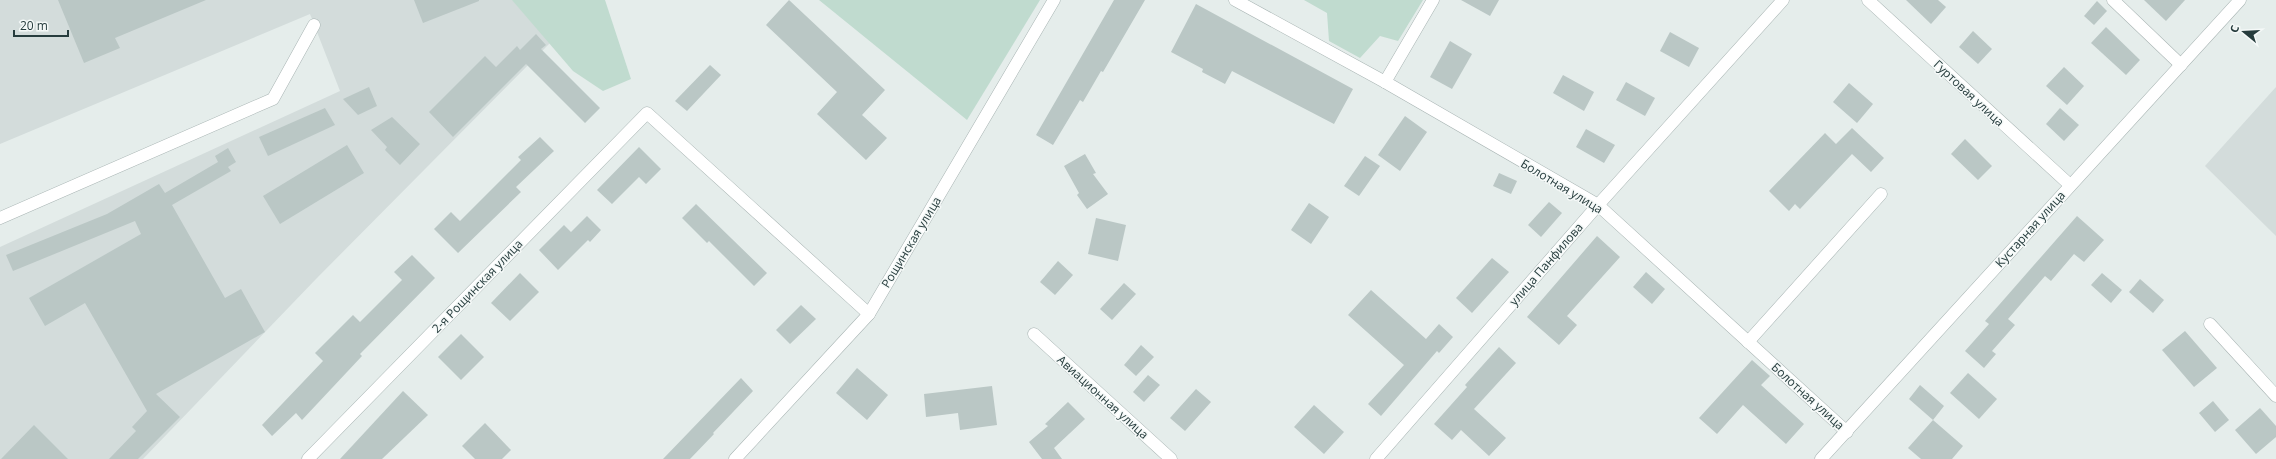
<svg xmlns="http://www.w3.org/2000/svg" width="2276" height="459" font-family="'Open Sans',sans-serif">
<rect width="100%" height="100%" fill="#e5edeb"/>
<g fill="#d3dcdb">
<path d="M 0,0 L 558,0 L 550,43 L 316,279 L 143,459 L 0,459 L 0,247 L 340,91 L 310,14 L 0,144 Z"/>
<path d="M 2276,87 L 2276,236 L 2205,166 Z"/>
</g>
<g fill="#c0dbcf">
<path d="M 512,0 L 605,0 L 631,79 L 603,91 L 573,71 Z"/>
<path d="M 819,0 L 1040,0 L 967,120 Z"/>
<path d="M 1304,0 L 1423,0 L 1398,41 L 1380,36 L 1360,58 L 1329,41 L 1327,13 Z"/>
</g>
<g fill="#bac7c5">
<path d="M 58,0 L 206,0 L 115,38 L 120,48 L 84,63 Z"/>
<path d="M 414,0 L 479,0 L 479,1 L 423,23 Z"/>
<path d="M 789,0 L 885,90 L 862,115 L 887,138 L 866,160 L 817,114 L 837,92 L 766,25 Z"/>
<path d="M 1114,0 L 1145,0 L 1103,72 L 1101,71 L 1083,102 L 1080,100 L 1053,145 L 1036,135 Z"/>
<path d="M 1461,0 L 1499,0 L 1490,16 Z"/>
<path d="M 1906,0 L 1938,0 L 1946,7 L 1931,24 Z"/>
<path d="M 2144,0 L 2185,0 L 2166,21 Z"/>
<path d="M 2097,1 L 2107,11 L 2094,25 L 2084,16 Z"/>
<path d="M 1196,4 L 1353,89 L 1334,124 L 1232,71 L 1225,84 L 1202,72 L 1203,69 L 1171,52 Z"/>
<path d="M 2106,27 L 2140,60 L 2126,75 L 2091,43 Z"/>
<path d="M 1973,31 L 1992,49 L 1978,64 L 1959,47 Z"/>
<path d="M 1670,32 L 1699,48 L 1689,67 L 1660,51 Z"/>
<path d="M 536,34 L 546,45 L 541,49 L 600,108 L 585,123 L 526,64 L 453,137 L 429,112 L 485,56 L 496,67 L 517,46 L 520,50 Z"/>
<path d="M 1450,41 L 1472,54 L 1452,89 L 1430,77 Z"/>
<path d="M 710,65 L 721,75 L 687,111 L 675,101 Z"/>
<path d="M 2064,67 L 2084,86 L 2067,105 L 2046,86 Z"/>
<path d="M 1563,75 L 1594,92 L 1584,111 L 1553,93 Z"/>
<path d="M 1626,82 L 1655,98 L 1645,116 L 1616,100 Z"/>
<path d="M 1849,83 L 1873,104 L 1857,123 L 1833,102 Z"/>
<path d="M 369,87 L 377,106 L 358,115 L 343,99 Z"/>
<path d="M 325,108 L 335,125 L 268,156 L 259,137 Z"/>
<path d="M 2060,108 L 2079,125 L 2064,141 L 2046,124 Z"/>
<path d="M 1405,116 L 1427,132 L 1400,171 L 1378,155 Z"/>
<path d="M 392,117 L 420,144 L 400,165 L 385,150 L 387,147 L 371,130 Z"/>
<path d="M 1852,128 L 1884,158 L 1871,172 L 1852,154 L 1800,209 L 1795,204 L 1789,211 L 1769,191 L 1825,133 L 1836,144 Z"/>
<path d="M 1586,129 L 1615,145 L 1604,163 L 1576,147 Z"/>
<path d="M 540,137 L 554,151 L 516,187 L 521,192 L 458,253 L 434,229 L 451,212 L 460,221 L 521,160 L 518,157 Z"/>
<path d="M 1965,139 L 1992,166 L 1978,180 L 1951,154 Z"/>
<path d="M 347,145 L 364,173 L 280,224 L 263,196 Z"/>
<path d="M 639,147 L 661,169 L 646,184 L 639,177 L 612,204 L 597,190 Z"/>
<path d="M 228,148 L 236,162 L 228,167 L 231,171 L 172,205 L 225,298 L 241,289 L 265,332 L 156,394 L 180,417 L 138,459 L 109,459 L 136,431 L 132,427 L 147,411 L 85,303 L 45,326 L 29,298 L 141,234 L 135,221 L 13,271 L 6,255 L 107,214 L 159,184 L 165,193 L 218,162 L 215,156 Z"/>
<path d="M 1085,154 L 1096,173 L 1093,174 L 1108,194 L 1087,209 L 1077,195 L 1079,193 L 1064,166 Z"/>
<path d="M 1365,156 L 1380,166 L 1359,196 L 1344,186 Z"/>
<path d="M 1499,173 L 1517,181 L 1511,194 L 1493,186 Z"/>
<path d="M 1549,202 L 1562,213 L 1541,237 L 1528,225 Z"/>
<path d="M 1309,203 L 1329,217 L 1311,244 L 1291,230 Z"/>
<path d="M 696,204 L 767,273 L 754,286 L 709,241 L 707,243 L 682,218 Z"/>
<path d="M 587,216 L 601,230 L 590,242 L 588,240 L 558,270 L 539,250 L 564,225 L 571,232 Z"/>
<path d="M 2077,216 L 2104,240 L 2084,262 L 2074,254 L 2051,281 L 2045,276 L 2008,319 L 2015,325 L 1992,351 L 1996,354 L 1984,368 L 1965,351 L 1989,324 L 1985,321 Z"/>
<path d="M 1096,218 L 1126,225 L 1118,261 L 1088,254 Z"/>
<path d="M 1597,236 L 1620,257 L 1567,316 L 1577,325 L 1559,345 L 1527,317 Z"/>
<path d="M 412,255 L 435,278 L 360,354 L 362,356 L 302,420 L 296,413 L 272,436 L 262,425 L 323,361 L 315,353 L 353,315 L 360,322 L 402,280 L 394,272 Z"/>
<path d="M 1492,258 L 1509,272 L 1472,313 L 1456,298 Z"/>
<path d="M 1058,261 L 1073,275 L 1055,295 L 1040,282 Z"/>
<path d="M 1646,272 L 1665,289 L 1652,304 L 1633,287 Z"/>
<path d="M 520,273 L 539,292 L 510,321 L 491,303 Z"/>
<path d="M 2102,273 L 2122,290 L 2111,303 L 2091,285 Z"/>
<path d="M 2140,279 L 2164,300 L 2153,313 L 2129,292 Z"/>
<path d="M 1124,283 L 1136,294 L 1112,320 L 1100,309 Z"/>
<path d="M 1371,290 L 1426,339 L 1439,324 L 1453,337 L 1439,353 L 1437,351 L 1381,416 L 1368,404 L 1404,365 L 1348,315 Z"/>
<path d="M 801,305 L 816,319 L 790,344 L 776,330 Z"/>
<path d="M 2185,331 L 2217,368 L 2194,387 L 2162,350 Z"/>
<path d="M 461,334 L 484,357 L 461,380 L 438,357 Z"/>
<path d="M 1141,345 L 1154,357 L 1136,376 L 1124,365 Z"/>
<path d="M 1499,347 L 1516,363 L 1474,409 L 1506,438 L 1489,456 L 1461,430 L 1452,440 L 1434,424 L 1467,387 L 1465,385 Z"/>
<path d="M 1752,360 L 1770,376 L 1761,385 L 1804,424 L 1786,444 L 1743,405 L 1717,434 L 1699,418 Z"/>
<path d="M 857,368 L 888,395 L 867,420 L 836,393 Z"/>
<path d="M 1968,373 L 1997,399 L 1979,419 L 1950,393 Z"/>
<path d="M 1148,375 L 1160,385 L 1144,402 L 1133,392 Z"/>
<path d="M 741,378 L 753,391 L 713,433 L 714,434 L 690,459 L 663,459 Z"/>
<path d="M 1920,385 L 1944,406 L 1933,420 L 1909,399 Z"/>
<path d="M 992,386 L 997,425 L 960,430 L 958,413 L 926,417 L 924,394 Z"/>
<path d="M 1196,389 L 1211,402 L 1185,431 L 1170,418 Z"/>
<path d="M 403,391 L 428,415 L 382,459 L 340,459 Z"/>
<path d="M 2213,401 L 2229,420 L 2215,432 L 2199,413 Z"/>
<path d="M 1068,402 L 1085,419 L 1054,448 L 1062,459 L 1042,459 L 1029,442 L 1048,426 L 1045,424 Z"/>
<path d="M 1314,405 L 1344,432 L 1324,454 L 1294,427 Z"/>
<path d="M 2260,408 L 2276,426 L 2276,437 L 2256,454 L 2235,430 Z"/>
<path d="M 1933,420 L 1963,446 L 1952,459 L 1921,459 L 1908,448 Z"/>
<path d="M 485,423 L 511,450 L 502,459 L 475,459 L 462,446 Z"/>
<path d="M 34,425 L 68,459 L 1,459 Z"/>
</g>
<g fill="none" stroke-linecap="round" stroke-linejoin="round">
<defs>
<g id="minor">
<path d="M 1235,0 L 1385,82 L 1598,205 L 1847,432"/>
<path d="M 1868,0 L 2070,185"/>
<path d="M 2113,0 L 2181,65"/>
<path d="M 1385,82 L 1433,0"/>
<path d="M 0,218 L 273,99 L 314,25"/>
<path d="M 2210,324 L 2276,396"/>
<path d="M 1034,334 L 1171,459"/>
<path d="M 1748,342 L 1881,194"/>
<path d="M 308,459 L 647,113 L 869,314"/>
<path d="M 735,459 L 869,314 L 1054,0"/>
<path d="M 1376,459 L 1598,205 L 1783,0"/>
<path d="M 1821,459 L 2240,0"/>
</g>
</defs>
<use href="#minor" stroke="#a8b4b3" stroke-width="13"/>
<use href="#minor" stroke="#fff" stroke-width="12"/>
</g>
<g text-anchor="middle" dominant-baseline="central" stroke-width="3" stroke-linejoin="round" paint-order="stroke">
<g font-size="12" fill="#263c3d" stroke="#f5f9f8">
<text transform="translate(1969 93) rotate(43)">Гуртовая улица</text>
<text transform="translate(1562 186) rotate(31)">Болотная улица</text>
<text transform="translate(2030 229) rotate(-48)">Кустарная улица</text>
<text transform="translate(911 242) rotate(-59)">Рощинская улица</text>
<text transform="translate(1546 264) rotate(-49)">улица Панфилова</text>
<text transform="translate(477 286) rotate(-46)">2-я Рощинская улица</text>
<text transform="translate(1808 396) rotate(42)">Болотная улица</text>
<text transform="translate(1103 397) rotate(42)">Авиационная улица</text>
</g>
</g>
<g transform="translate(2244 32) rotate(288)" stroke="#f5f9f8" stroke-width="3" paint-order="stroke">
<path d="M0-3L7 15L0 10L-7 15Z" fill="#263c3d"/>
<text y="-6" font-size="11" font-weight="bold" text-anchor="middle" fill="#263c3d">С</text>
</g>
<path d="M14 30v6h54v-6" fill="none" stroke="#263c3d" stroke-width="2"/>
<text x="20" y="30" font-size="12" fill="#263c3d" stroke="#f5f9f8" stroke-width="3" paint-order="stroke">20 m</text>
</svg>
